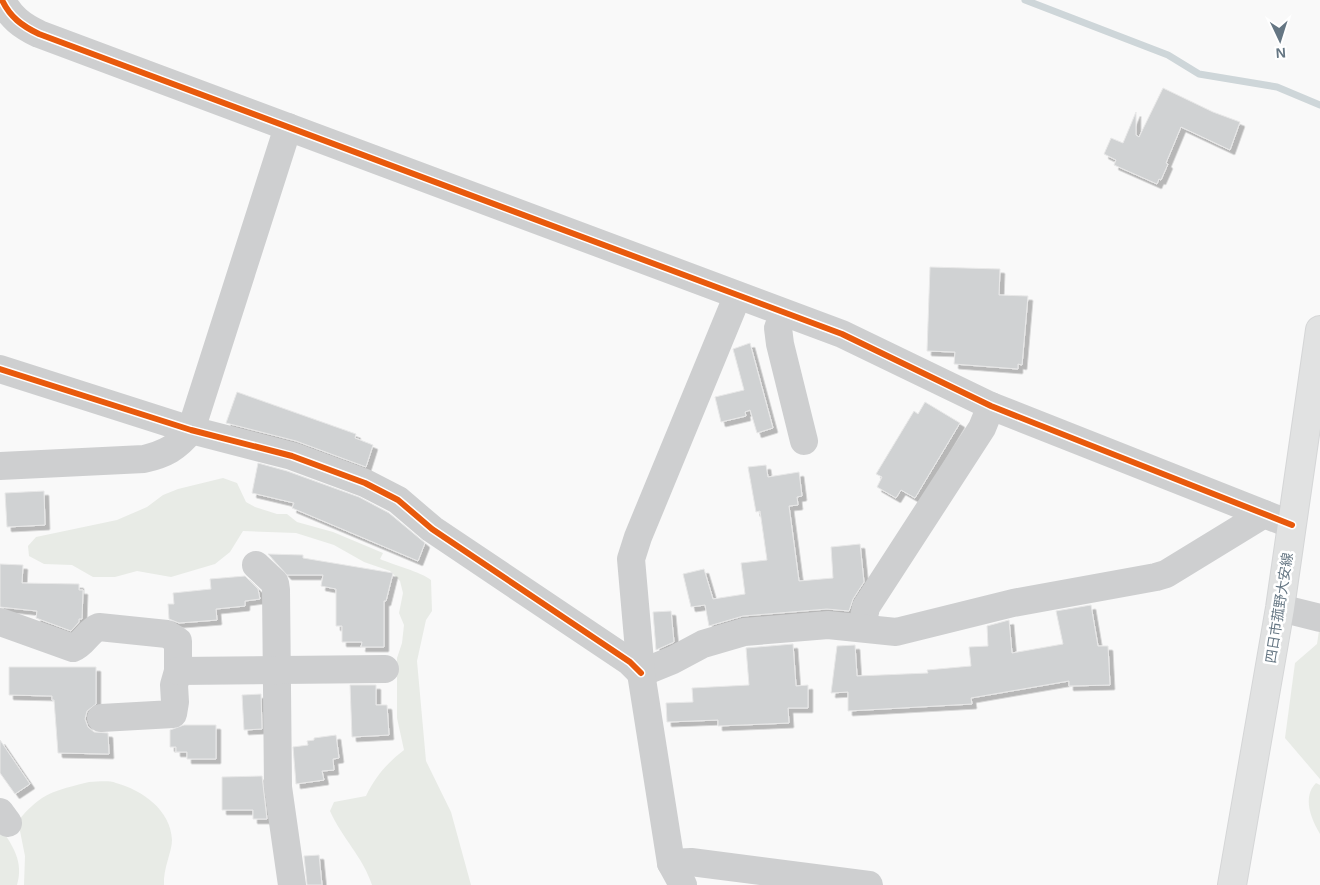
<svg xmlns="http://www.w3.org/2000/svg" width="1320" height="885" font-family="Arial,'Noto Sans JP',sans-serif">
<defs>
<filter id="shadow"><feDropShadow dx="4.5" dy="4.5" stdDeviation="0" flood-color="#0004"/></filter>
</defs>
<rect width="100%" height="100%" fill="#f9f9f9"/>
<g fill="#e8ebe6">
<path d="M 223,478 L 237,483 L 246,502 L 255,507 L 277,514 L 287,514 L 297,522 L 333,532 L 383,553 L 380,559 C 394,565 421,572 431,580 L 432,611 L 426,620 L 417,661 L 426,761 L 451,812 L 471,885 L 372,885 C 363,857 342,838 330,811 L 334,802 L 366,796 C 375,777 387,763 404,750 L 397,718 L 397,658 L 402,643 L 404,625 L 399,613 L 403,593 L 400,581 L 390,571 L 364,562 L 334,545 L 296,533 L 243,531 L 230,552 L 215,564 L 171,577 L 137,571 L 115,577 L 93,577 L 72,565 L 44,564 L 29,556 L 28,546 L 36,537 L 117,520 L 147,507 L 163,495 L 178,489 Z"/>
<path d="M 1320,624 L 1320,779 L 1285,738 L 1295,663 L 1317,644 Z"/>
<path d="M 89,782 C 98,782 108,780 116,783 C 142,790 171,810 172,840 C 172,852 163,868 164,885 L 24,885 L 25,856 L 18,821 C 42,792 54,791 89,782 Z"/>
<path d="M 1316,783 L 1320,785 L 1320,834 C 1311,819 1302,797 1316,783 Z"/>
<path d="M 0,827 C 13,846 24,862 17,885 L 0,885 Z"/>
</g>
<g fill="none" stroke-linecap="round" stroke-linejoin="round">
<path stroke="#ced6d9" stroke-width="7" d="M 1025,0 L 1168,55 L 1199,74 L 1277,87 L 1320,105"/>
</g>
<g fill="#d0d2d3" stroke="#e8e8e8" filter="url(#shadow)">
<path d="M 1163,88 L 1213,112 L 1240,122 L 1230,150 L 1181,127 L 1166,163 L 1168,164 L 1161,180 L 1159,179 L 1157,184 L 1114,165 L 1116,160 L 1104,154 L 1111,138 L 1123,143 L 1136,112 L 1136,135 L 1139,137 Z"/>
<path d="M 930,267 L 1000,269 L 999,295 L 1028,296 L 1022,365 L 1018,364 L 1018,369 L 954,364 L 955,352 L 927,351 Z"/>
<path d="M 750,343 L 773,428 L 757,433 L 750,410 L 745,412 L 746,416 L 721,422 L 715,397 L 744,390 L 733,349 Z"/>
<path d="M 237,392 L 356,434 L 355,438 L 373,445 L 366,467 L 296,441 L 226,423 Z"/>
<path d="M 925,402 L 960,423 L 915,498 L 901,490 L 896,498 L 877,487 L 882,477 L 876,474 L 914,411 L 918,414 Z"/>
<path d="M 258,463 L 287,471 L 359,497 L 389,513 L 425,543 L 418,561 L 292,508 L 294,503 L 252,493 Z"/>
<path d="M 766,465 L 768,477 L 799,472 L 802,496 L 797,497 L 798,505 L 789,506 L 799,581 L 833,578 L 831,547 L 860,544 L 864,582 L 853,599 L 849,611 L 827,609 L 743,616 L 709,626 L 705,605 L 691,607 L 683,574 L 704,569 L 713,599 L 745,594 L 741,563 L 767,560 L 760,511 L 756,512 L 748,467 Z"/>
<path d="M 44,491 L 45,525 L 7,527 L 5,493 Z"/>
<path d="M 268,554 L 303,555 L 303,558 L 393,573 L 386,601 L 384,601 L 384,647 L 361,647 L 362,642 L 342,642 L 342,626 L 336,626 L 336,589 L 321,586 L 323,575 L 287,575 Z"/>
<path d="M 0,564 L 23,565 L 22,583 L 79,584 L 79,590 L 83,590 L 82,619 L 79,619 L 79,622 L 71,631 L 36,618 L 37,611 L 0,607 Z"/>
<path d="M 245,576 L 258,589 L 260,599 L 245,601 L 245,606 L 216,609 L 217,620 L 179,623 L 169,619 L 168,604 L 174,604 L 173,593 L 211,589 L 210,579 Z"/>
<path d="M 1091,605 L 1098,646 L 1108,646 L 1110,685 L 1069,686 L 1069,681 L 971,698 L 972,704 L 848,711 L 848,692 L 831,693 L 837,646 L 855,645 L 857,676 L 928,673 L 927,670 L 971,666 L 969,647 L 988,646 L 987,626 L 1009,620 L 1012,653 L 1063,644 L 1056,611 Z"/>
<path d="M 671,611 L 674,642 L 656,650 L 653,612 Z"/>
<path d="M 793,644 L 796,686 L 808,685 L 808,708 L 788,708 L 789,723 L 718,726 L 718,720 L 667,722 L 666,703 L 693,702 L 692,688 L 749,685 L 746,648 Z"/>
<path d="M 9,667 L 96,667 L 96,704 L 87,711 L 85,719 L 88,727 L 94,732 L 108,733 L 109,754 L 58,753 L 54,700 L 52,700 L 52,696 L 9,695 Z"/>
<path d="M 350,685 L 376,685 L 376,705 L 387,705 L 389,735 L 352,737 Z"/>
<path d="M 261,694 L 262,729 L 244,730 L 242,695 Z"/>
<path d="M 184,725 L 216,725 L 216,759 L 187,759 L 187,752 L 176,752 L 176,747 L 170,747 L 170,730 Z"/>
<path d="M 336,735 L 339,758 L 333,759 L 334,770 L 322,771 L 324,780 L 296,784 L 293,747 L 308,745 L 307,741 L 314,740 L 314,738 Z"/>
<path d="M 0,740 L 30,784 L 15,794 L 0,773 Z"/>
<path d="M 262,776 L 267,819 L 253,819 L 253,810 L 222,810 L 222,777 Z"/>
<path d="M 319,855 L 322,885 L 307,885 L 304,856 Z"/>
</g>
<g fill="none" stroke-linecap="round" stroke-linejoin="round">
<defs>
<path id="major" d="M 1232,885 L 1280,608 L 1320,330"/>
</defs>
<use href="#major" stroke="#d5d6d7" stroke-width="30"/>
<g stroke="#cecfd0" stroke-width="28">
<path d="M 2,0 C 10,17 22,26 39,34 L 842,334 L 991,406 L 1292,525"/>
<path d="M 785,314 L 778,328 L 780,344 L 804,441"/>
<path d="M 0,369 L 191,430 L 292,456 L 365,483 L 398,500 L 432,529 L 630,662 L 641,673"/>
<path d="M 0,466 L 144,459 C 165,454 177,448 191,430 L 288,127"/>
<path d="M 256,565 L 275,583 L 276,590 L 278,787 L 292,885"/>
<path d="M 1280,608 L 1320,618"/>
<path d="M 0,622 L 73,648 C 84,644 88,631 99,627 L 167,634 L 178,641 L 178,671 L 174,685 L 175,702 L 173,714 L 101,718"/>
<path d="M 862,627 L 866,607 L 982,428 L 991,406"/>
<path d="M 178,671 L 385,669"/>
<path d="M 641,673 L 673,660 L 703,644 L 744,632 L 828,625 L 896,632 L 1013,603 L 1156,577 L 1166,574 L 1264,514"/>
<path d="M 0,812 L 8,823"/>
<path d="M 671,863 L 691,862 L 869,885"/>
<path d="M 683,885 L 671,863 L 641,673 L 631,559 L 638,537 L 737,297"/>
</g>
<use href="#major" stroke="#e1e2e2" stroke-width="28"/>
<defs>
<g id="cycleway">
<path d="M 2,0 C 10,17 22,26 39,34 L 842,334 L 991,406 L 1292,525"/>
<path d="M 0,369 L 191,430 L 292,456 L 365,483 L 398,500 L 432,529 L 630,662 L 641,673"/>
</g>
</defs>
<use href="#cycleway" stroke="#fff" stroke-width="9"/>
<use href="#cycleway" stroke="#e8590c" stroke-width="6"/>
</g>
<g text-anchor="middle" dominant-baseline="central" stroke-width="5" stroke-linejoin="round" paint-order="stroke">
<g font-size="14" fill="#657683" stroke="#fff">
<text transform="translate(1279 608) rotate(-81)">四日市菰野大安線</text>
</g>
</g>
<g transform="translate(1280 40) rotate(176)" stroke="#ffffff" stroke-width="4" paint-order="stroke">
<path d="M0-4L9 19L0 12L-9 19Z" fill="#657683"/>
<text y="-8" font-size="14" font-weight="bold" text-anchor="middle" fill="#657683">N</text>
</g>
</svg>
